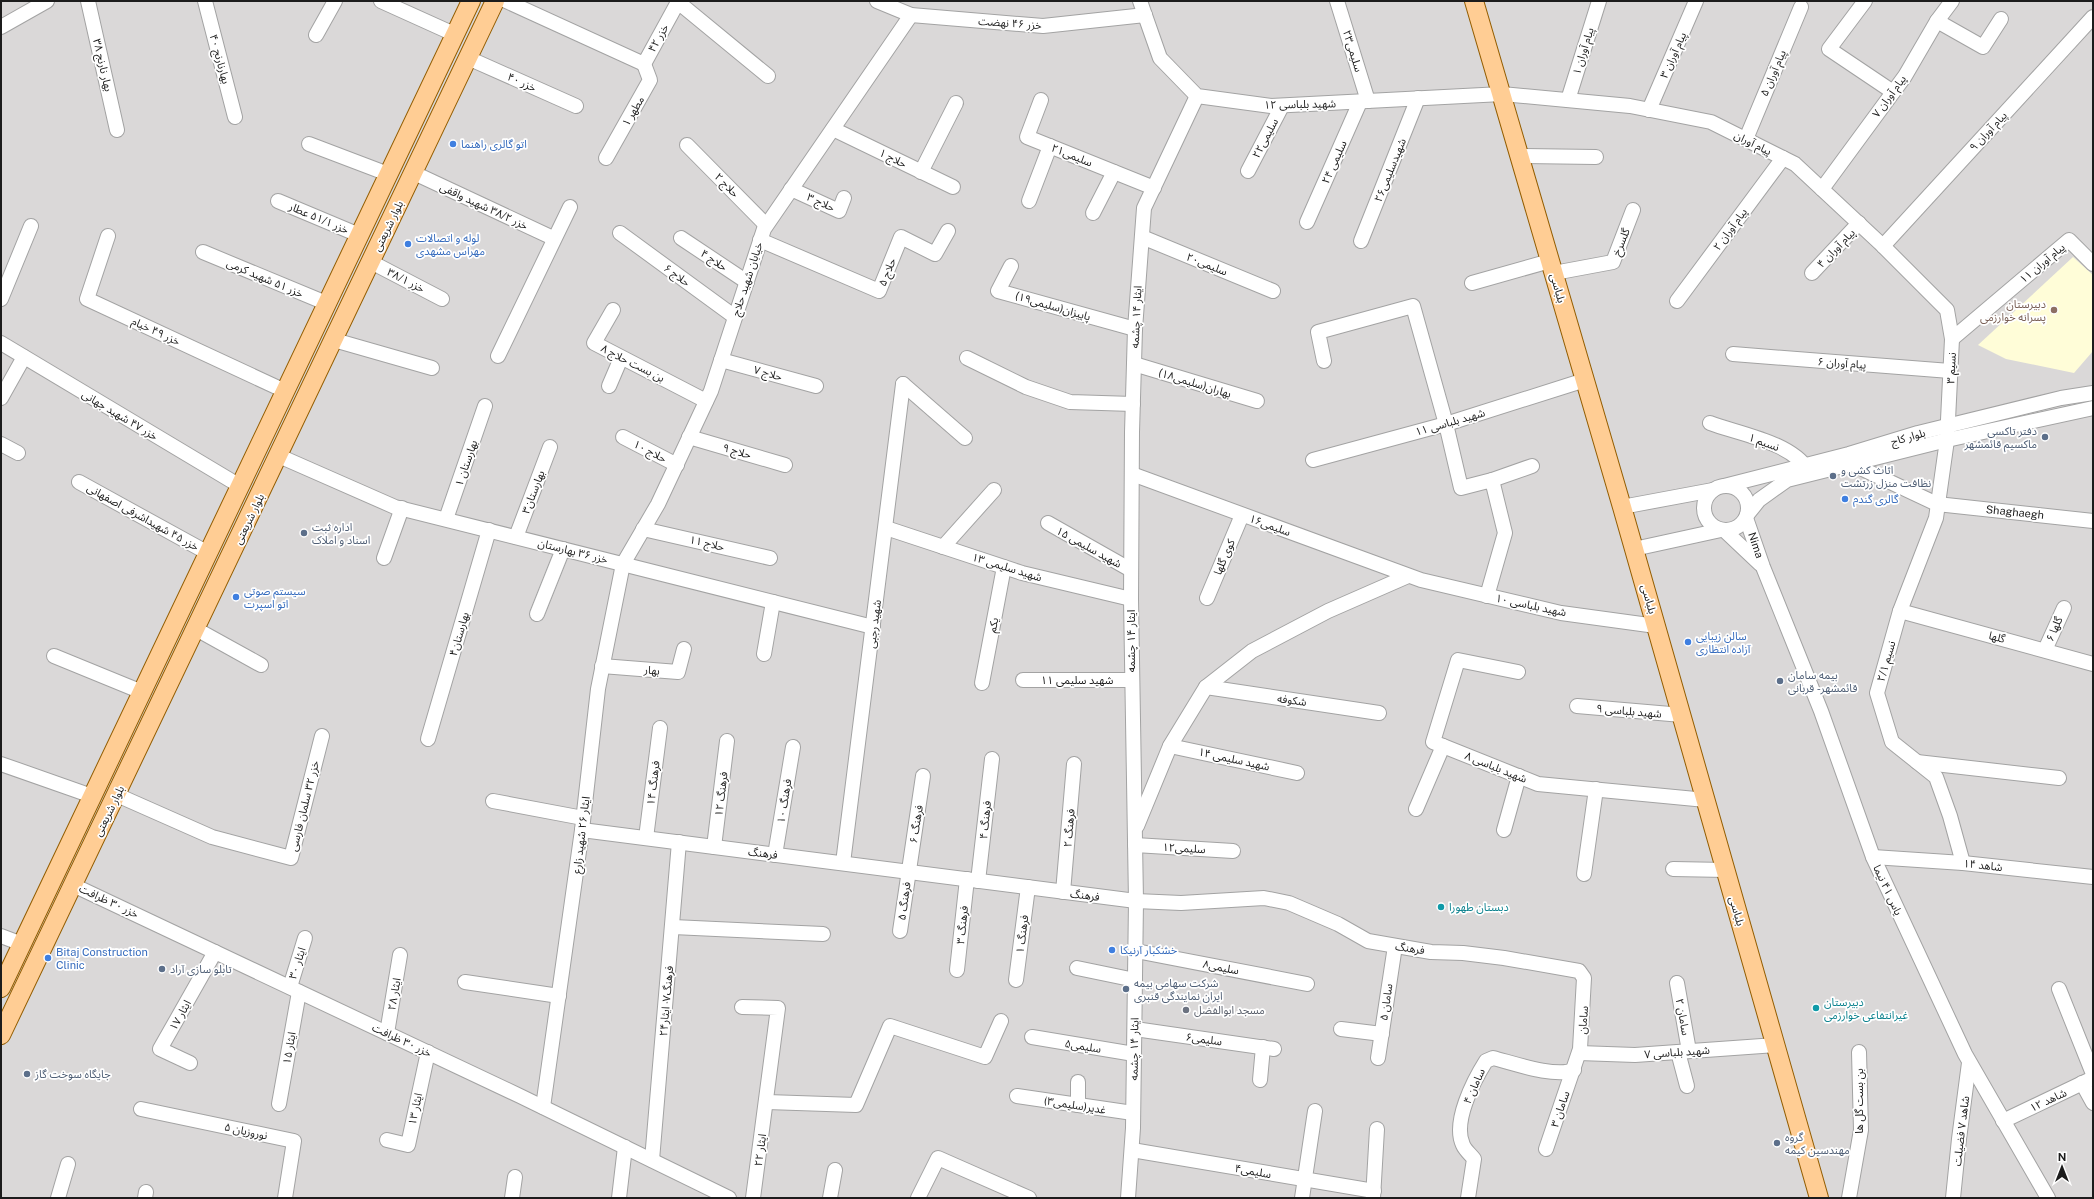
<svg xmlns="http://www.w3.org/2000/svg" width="2094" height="1199" font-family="'Public Sans','Noto Sans Arabic',sans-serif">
<rect width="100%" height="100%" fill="#eee9e0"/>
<rect fill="#dad8d8" x="1" y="1" width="2092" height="1197"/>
<path fill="#fffdd8" d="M 2073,257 L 2093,275 L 2093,351 L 2074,373 L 2006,359 L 1978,345 Z"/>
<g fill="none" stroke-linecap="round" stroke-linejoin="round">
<defs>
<g id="minor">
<path d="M 88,1 L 117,130"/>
<path d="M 205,1 L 235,117"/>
<path d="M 381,1 L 454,34"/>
<path d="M 506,1 L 644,64 L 678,2 L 768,76"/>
<path d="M 877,1 L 911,15 L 1043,26 L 1145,15"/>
<path d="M 1140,1 L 1160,58 L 1197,96 L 1271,106 L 1502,94 L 1630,106 L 1711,122 L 1795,164 L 1883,246 L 1947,310 L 1952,339 L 1947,440 L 1936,518 L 1900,611 L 1877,693 L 1892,742 L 1936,777 L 1950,816 L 1963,863"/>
<path d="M 1337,1 L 1368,101"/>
<path d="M 1865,1 L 1829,49 L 1893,92"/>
<path d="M 1937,21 L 1983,47 L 2001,19"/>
<path d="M 1,27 L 47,1"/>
<path d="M 316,35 L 335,1"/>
<path d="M 468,58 L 576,106"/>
<path d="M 1041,100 L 1027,137 L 1154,188"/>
<path d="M 1568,100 L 1599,1"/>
<path d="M 1649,110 L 1696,1"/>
<path d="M 833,129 L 953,187"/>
<path d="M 1746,139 L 1801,7"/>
<path d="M 309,144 L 388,174"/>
<path d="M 687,145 L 766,225"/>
<path d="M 1520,156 L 1596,157"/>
<path d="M 606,158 L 650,80 L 644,64"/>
<path d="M 1248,171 L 1282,106"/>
<path d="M 921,172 L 956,103"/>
<path d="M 414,173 L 553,238"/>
<path d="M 791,189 L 839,211 L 844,198"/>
<path d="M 1822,189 L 1905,76 L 1937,21 L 1952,1"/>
<path d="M 278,201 L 359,235"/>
<path d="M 1029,201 L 1050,146"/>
<path d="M 1093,213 L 1114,172"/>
<path d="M 1307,222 L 1360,102"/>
<path d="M 620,233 L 735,317"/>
<path d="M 108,236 L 87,299 L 285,391"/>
<path d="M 1142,237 L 1273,291"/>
<path d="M 681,238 L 747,282"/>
<path d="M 760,240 L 879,291 L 901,237 L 935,254 L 948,231"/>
<path d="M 1361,241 L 1418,98"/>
<path d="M 1883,246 L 2093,17"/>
<path d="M 203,252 L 326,303"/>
<path d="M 371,262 L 442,299"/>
<path d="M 1011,266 L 998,291 L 1135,329"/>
<path d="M 1554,273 L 1613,262 L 1633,210"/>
<path d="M 1812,273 L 1859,223"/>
<path d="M 1472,283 L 1550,261"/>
<path d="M 1,299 L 31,226"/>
<path d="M 1677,301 L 1783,158"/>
<path d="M 613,310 L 594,343 L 706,401"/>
<path d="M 1952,339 L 2069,240 L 2093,264"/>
<path d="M 334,340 L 432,368"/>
<path d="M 1,343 L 240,486"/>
<path d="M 1733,354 L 1950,371"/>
<path d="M 498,356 L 570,207"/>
<path d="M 967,358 L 1026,387 L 1070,402 L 1133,404"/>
<path d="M 721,360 L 816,386"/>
<path d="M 1324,361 L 1318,332 L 1413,306 L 1446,424 L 1461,488 L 1492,480 L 1505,533 L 1487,596"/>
<path d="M 1134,364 L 1257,401"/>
<path d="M 903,384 L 965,438"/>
<path d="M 609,386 L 621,358"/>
<path d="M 1,398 L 24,357"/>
<path d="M 1710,423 C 1739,434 1791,442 1808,470"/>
<path d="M 623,437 L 677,465"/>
<path d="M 689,437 L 785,465"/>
<path d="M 1,444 L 18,453"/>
<path d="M 279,456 L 395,507 L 873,627"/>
<path d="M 1313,460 L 1446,424 L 1585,380"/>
<path d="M 1853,462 L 1854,465 L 1937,504 L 2093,521"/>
<path d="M 1132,474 L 1421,580 L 1561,613 L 1656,626"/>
<path d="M 1492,480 L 1532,466"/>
<path d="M 79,482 L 208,553"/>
<circle cx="1726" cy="508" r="22"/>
<path d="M 1724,486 L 1849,454 L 1918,433 L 2061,398 L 2093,393"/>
<path d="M 1622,507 L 1713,490"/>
<path d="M 1747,515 L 1759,500 L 1787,480 L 1947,440 L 2093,408"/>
<path d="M 1746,518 L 1763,567 L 1821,711 L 1873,857 L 1965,1054 L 2048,1198"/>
<path d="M 446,519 L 485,406"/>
<path d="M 1048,523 L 1131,570"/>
<path d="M 886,528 L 1022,573 L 1131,599"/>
<path d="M 643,529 L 770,558"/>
<path d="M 1724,530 L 1760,564"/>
<path d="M 516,537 L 550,447"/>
<path d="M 943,547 L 994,490"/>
<path d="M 1634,549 L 1721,530"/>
<path d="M 384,558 L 402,508"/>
<path d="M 1207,598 L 1242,515"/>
<path d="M 1900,611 L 2093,664"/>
<path d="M 537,614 L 563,549"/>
<path d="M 196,629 L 261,665"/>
<path d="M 2045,650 L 2064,608"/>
<path d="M 764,654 L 773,602"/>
<path d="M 54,656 L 142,692"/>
<path d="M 602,666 L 678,672 L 684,649"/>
<path d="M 1518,672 L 1458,660 L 1433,742 L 1538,784 L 1706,800"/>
<path d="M 1023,680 L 1131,680"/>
<path d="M 982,683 L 1004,567"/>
<path d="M 1206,687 L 1379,713"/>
<path d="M 1577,706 L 1682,715"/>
<path d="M 428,739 L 489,530"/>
<path d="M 1170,746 L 1297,773"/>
<path d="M 1917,762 L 2059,778"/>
<path d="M 1,764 L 92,796"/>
<path d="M 117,795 L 212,837 L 291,858 L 322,736"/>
<path d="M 493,801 L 583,818"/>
<path d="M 1416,809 L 1443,746"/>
<path d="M 1137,826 L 1170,746 L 1206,687 L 1252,651 L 1328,611 L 1408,576"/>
<path d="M 582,830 L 1136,901 L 1181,903 L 1264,898 L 1289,903 L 1338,924 L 1368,941 L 1431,952 L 1463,953 L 1504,958 L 1579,971 L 1584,978 L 1580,1049 L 1546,1149"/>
<path d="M 1504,830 L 1519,776"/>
<path d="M 646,838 L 660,728"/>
<path d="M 1135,845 L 1233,851"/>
<path d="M 714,847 L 727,741"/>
<path d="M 775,855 L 793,747"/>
<path d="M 1873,857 L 1963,863 L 2093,877"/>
<path d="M 843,863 L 903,384"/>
<path d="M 1673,869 L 1726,870"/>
<path d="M 1584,874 L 1596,789"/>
<path d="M 978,881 L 992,759"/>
<path d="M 73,885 L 520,1096 L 729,1198"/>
<path d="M 1063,892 L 1074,764"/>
<path d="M 673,927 L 823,934"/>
<path d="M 900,931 L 923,776"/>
<path d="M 1,936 L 22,944"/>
<path d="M 1136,951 L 1307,984"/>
<path d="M 1077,968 L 1135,980"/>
<path d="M 957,970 L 967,879"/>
<path d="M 1016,980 L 1028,887"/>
<path d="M 465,982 L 559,996"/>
<path d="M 1677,983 L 1689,1051"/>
<path d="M 290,987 L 305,938"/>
<path d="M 2059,989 L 2093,1074"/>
<path d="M 742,1007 L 778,1008 L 753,1198"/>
<path d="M 1135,1029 L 1274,1049"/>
<path d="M 1341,1029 L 1382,1034"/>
<path d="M 387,1033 L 400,955"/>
<path d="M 1032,1037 L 1134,1054"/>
<path d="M 1678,1052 L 1687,1086"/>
<path d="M 1579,1053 L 1635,1055 L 1776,1045"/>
<path d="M 1378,1058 L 1395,946"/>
<path d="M 190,1063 L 160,1049 L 215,952"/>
<path d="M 1260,1080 L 1263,1047"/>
<path d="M 2082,1083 L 2093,1103"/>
<path d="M 1017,1096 L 1133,1113"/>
<path d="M 767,1102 L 856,1105 L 890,1026 L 985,1057 L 1001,1021"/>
<path d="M 279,1104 L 299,992"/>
<path d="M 1078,1105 L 1078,1082"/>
<path d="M 543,1107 L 582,830 L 598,689 L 623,564 L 658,504 L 711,391 L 764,229 L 911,15"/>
<path d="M 141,1109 L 294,1141 L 285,1198"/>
<path d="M 2003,1121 L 2093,1078"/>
<path d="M 387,1140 L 408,1145 L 428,1052"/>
<path d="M 1132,1150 L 1374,1191"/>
<path d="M 652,1160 L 679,842"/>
<path d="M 58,1198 L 68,1164"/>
<path d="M 145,1198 L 146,1192"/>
<path d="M 512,1198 L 515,1177"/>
<path d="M 619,1198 L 625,1147"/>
<path d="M 830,1198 L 835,1170"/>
<path d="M 918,1198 L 938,1158 L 1029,1198"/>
<path d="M 1128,1198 L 1133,1128 L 1136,901 L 1131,599 L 1132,432 L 1135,329 L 1144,208 L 1197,96"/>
<path d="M 1302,1198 L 1315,1111"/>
<path d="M 1373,1198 L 1377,1129"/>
<path d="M 1468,1198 L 1474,1159 C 1471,1155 1465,1150 1463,1145 C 1452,1122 1474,1080 1486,1061 L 1493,1058 C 1513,1063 1555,1078 1574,1070"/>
<path d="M 1849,1198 L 1861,1130 L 1859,1052"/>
<path d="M 1953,1198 L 1959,1139 L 1969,1063"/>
</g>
<g id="major">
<path d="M 1474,1 L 1622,507 L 1819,1198"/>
<path d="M 1,988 L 471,1"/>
<path d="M 1,1035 L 495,1"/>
</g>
</defs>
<use href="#minor" stroke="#a3a3a3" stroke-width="16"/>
<use href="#major" stroke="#935d00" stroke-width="20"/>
<use href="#minor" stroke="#fff" stroke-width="14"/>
<use href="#major" stroke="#ffcd94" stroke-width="18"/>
</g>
<g fill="#3f7fe0" stroke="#fff" stroke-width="1.5">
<circle cx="453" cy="144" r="4"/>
<circle cx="408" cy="244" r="4"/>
<circle cx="1845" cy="499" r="4"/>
<circle cx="236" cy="597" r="4"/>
<circle cx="1688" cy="642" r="4"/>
<circle cx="1112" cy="950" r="4"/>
<circle cx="48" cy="958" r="4"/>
</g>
<circle fill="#8d6e63" stroke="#fff" stroke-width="1.5" cx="2054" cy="310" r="4"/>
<g fill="#5c6f8a" stroke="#fff" stroke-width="1.5">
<circle cx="2045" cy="437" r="4"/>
<circle cx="1833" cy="476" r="4"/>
<circle cx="304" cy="533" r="4"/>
<circle cx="1780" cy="681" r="4"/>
<circle cx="162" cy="969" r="4"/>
<circle cx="1126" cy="989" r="4"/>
<circle cx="27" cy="1074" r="4"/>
<circle cx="1777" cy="1143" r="4"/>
</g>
<g fill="#0f9aa8" stroke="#fff" stroke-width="1.5">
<circle cx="1441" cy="907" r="4"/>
<circle cx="1816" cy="1008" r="4"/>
</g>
<circle fill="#6b7280" stroke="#fff" stroke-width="1.5" cx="1186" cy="1010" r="4"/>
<g text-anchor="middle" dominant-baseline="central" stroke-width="3.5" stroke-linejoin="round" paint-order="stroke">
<g font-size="11" fill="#1c1c1c" stroke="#fff">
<text transform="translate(1010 23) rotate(4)">خزر ۴۶ نهضت</text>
<text transform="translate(658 38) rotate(-61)">خزر ۴۲</text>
<text transform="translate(1353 51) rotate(73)">سلیمی۲۳</text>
<text transform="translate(1583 51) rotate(-73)">پیام آوران ۱</text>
<text transform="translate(1673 55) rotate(-66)">پیام آوران ۳</text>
<text transform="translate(220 59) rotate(75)">بهارنارنج ۴۰</text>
<text transform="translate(103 65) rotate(77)">بهار نارنج ۳۸</text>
<text transform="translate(1773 73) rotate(-67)">پیام آوران ۵</text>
<text transform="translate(522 82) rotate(24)">خزر ۴۰</text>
<text transform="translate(1889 96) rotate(-54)">پیام آوران ۷</text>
<text transform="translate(1300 104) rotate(-1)">شهید بلباسی ١٢</text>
<text transform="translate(633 111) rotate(-60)">مطهر ۱</text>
<text transform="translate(1988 131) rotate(-47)">پیام آوران ۹</text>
<text transform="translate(1265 138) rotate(-62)">سلیمی۲۲</text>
<text transform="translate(1753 143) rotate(26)">پیام آوران</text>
<text transform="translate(1072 155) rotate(22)">سلیمی۲۱</text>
<text transform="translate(893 158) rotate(26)">حلاج ۱</text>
<text transform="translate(1334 162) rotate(-66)">سلیمی ۲۴</text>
<text transform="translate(1390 170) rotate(-68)">شهیدسلیمی۲۶</text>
<text transform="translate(727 185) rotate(45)">حلاج ۲</text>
<text transform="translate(821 202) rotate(24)">حلاج ۳</text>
<text transform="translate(484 206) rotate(25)">خزر ۳۸/۲ شهید واقفی</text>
<text transform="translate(319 218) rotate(23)">خزر ۵۱/۱ عطار</text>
<text transform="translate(388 226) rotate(-64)">بلوار شریعتی</text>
<text transform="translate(1730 229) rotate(-54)">پیام آوران ۲</text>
<text transform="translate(1621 242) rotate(-68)">گلسرخ</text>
<text transform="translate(1836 248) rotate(-46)">پیام آوران ۴</text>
<text transform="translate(714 260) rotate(34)">حلاج ۴</text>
<text transform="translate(2042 263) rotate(-40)">پیام آوران ۱۱</text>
<text transform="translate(1207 264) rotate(22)">سلیمی۲۰</text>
<text transform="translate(887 272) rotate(-68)">حلاج ۵</text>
<text transform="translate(677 275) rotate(36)">حلاج ۶</text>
<text transform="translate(265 278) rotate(23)">خزر ۵۱ شهید کرمی</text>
<text transform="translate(747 279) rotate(-72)">خیابان شهید حلاج</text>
<text transform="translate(406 280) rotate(27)">خزر ۳۸/۱</text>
<text transform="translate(1558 288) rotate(74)">بلباسی</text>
<text transform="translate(1053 306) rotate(16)">پاییزان(سلیمی۱۹)</text>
<text transform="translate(1136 317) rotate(-87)">ایثار ۱۴ چشمه</text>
<text transform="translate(156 331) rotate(25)">خزر ۴۹ خیام</text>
<text transform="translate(633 363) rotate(27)">بن بست حلاج ۸</text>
<text transform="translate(1842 363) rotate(4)">پیام آوران ۶</text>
<text transform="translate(1951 368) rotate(-87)">نسیم ۳</text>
<text transform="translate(768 373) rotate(15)">حلاج ۷</text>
<text transform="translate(1195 383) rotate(17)">بهاران(سلیمی۱۸)</text>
<text transform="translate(120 415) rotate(31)">خزر ۴۷ شهید جهانی</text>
<text transform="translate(1450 422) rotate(-16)">شهید بلباسی ١١</text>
<text transform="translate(1908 437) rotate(-16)">بلوار کاج</text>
<text transform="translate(1764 442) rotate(20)">نسیم ۱</text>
<text transform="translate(650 451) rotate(27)">حلاج ۱۰</text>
<text transform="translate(737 451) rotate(16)">حلاج ۹</text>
<text transform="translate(466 463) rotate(-71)">بهارستان ۱</text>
<text transform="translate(533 492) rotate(-69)">بهارستان۳</text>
<text transform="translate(2015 512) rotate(6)">Shaghaegh</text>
<text transform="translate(143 517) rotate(29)">خزر ۴۵ شهیداشرفی اصفهانی</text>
<text transform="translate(249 519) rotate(-64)">بلوار شریعتی</text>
<text transform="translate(1270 525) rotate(20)">سلیمی۱۶</text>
<text transform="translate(707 543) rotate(13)">حلاج ۱۱</text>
<text transform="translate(1756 545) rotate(71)">Nima</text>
<text transform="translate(1089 547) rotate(29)">شهید سلیمی ۱۵</text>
<text transform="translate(573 551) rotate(14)">خزر ۳۶ بهارستان</text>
<text transform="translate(1224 557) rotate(-67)">کوی گلها</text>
<text transform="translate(1007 567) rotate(17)">شهید سلیمی ۱۳</text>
<text transform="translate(1649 599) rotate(74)">بلباسی</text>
<text transform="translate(1531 605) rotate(12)">شهید بلباسی ١٠</text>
<text transform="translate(874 624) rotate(-83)">شهید رجبی</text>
<text transform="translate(993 625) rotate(-79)">یکم</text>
<text transform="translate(2054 629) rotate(-67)">گلها ۶</text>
<text transform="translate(459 634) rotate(-74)">بهارستان۴</text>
<text transform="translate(1997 637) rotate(15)">گلها</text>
<text transform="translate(1131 641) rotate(-90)">ایثار ۱۴ چشمه</text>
<text transform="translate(1886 661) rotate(-74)">نسیم ۲/۱</text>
<text transform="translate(652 670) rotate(5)">بهار</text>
<text x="1077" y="680">شهید سلیمی ۱۱</text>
<text transform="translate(1292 700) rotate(8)">شکوفه</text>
<text transform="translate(1629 711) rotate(5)">شهید بلباسی ۹</text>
<text transform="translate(1234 759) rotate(12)">شهید سلیمی ۱۴</text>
<text transform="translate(1496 767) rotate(22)">شهید بلباسی ۸</text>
<text transform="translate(653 783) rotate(-83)">فرهنگ ۱۴</text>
<text transform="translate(721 794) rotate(-83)">فرهنگ ۱۲</text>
<text transform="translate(784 801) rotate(-81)">فرهنگ ۱۰</text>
<text transform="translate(304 806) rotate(-76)">خزر ۳۲ سلمان فارسی</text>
<text transform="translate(109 811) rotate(-64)">بلوار شریعتی</text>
<text transform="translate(985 820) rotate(-84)">فرهنگ ۴</text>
<text transform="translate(916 824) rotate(-81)">فرهنگ ۶</text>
<text transform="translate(1069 828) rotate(-85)">فرهنگ ۲</text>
<text transform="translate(581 835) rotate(-83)">ایثار ۲۶ شهید زارع</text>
<text transform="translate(1184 848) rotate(3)">سلیمی۱۲</text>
<text transform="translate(763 853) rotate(7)">فرهنگ</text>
<text transform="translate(1983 865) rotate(6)">شاهد ۱۴</text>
<text transform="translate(1888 890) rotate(65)">یاس ۴۱ نیما</text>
<text transform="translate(1085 895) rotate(7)">فرهنگ</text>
<text transform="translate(109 901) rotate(25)">خزر ۳۰ ظرافت</text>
<text transform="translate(904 901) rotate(-82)">فرهنگ ۵</text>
<text transform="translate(1737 911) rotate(74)">بلباسی</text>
<text transform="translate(962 925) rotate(-84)">فرهنگ ۳</text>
<text transform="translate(1022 934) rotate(-83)">فرهنگ ۱</text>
<text transform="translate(1410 948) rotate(9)">فرهنگ</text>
<text transform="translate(297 963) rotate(-72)">ایثار ۳۰</text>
<text transform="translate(1221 967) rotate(11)">سلیمی۸</text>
<text transform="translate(394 994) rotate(-80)">ایثار ۲۸</text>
<text transform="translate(666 1001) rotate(-85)">فرهنگ۷- ایثار۲۴</text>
<text transform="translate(1386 1002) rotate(-82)">سامان ۵</text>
<text transform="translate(180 1015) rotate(-61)">ایثار ۱۷</text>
<text transform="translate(1683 1017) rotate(80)">سامان ۲</text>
<text transform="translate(1583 1020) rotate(-86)">سامان</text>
<text transform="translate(1204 1039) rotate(8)">سلیمی۶</text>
<text transform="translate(402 1040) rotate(25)">خزر ۳۰ ظرافت</text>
<text transform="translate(1083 1046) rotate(9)">سلیمی۵</text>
<text transform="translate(289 1048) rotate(-80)">ایثار ۱۵</text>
<text transform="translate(1134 1049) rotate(-89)">ایثار ۱۴ چشمه</text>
<text transform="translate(1677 1052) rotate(-4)">شهید بلباسی ۷</text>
<text transform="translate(1474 1086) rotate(-66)">سامان ۴</text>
<text transform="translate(2048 1100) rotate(-25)">شاهد ۱۲</text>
<text transform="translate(1859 1101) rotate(-90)">بن بست گل ها</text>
<text transform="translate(1075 1105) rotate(9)">غدیر(سلیمی۳)</text>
<text transform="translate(415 1109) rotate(-78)">ایثار ۱۳</text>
<text transform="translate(1560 1109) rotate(-71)">سامان ۳</text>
<text transform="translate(246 1131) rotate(12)">نوروزیان ۵</text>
<text transform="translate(1961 1131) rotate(-83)">شاهد ۷ فضیلت</text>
<text transform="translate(760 1150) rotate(-82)">ایثار ۲۲</text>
<text transform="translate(1253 1171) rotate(10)">سلیمی۴</text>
</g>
<g font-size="11" fill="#366cbe" stroke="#fff" text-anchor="start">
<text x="461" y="144">اتو گالری راهنما</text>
<text x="416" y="238">لوله و اتصالات<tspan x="416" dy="13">مهراس مشهدی</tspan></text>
<text x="1853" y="499">گالری گندم</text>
<text x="244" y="591">سیستم صوتی<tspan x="244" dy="13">اتو اسپرت</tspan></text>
<text x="1696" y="636">سالن زیبایی<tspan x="1696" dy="13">آزاده انتظاری</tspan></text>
<text x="1120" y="950">خشکبار آرنیکا</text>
<text x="56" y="952">Bitaj Construction<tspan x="56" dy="13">Clinic</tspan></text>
</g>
<g font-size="11" fill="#785e54" stroke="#fff" text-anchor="end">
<text x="2046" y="304">دبیرستان<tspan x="2046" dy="13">پسرانه خوارزمی</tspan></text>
</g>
<g font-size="11" fill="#4e5e75" stroke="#fff" text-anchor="start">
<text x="2037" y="431" text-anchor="end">دفتر تاکسی<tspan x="2037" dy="13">ماکسیم قائمشهر</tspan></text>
<text x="1841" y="470">اثاث کشی و<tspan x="1841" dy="13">نظافت منزل زرتشت</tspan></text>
<text x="312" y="527">اداره ثبت<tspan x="312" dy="13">اسناد و املاک</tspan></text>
<text x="1788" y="675">بیمه سامان<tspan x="1788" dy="13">قائمشهر - قربانی</tspan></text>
<text x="170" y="969">تابلو سازی آراد</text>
<text x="1134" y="983">شرکت سهامی بیمه<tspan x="1134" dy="13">ایران نمایندگی قنبری</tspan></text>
<text x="35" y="1074">جایگاه سوخت گاز</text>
<text x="1785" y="1137">گروه<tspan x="1785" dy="13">مهندسین کیمه</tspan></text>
</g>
<g font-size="11" fill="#0d838f" stroke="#fff" text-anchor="start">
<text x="1449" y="907">دبستان طهورا</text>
<text x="1824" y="1002">دبیرستان<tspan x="1824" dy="13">غیرانتفاعی خوارزمی</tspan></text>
</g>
<g font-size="11" fill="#5b616d" stroke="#fff" text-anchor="start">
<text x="1194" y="1010">مسجد ابوالفضل</text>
</g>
</g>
<rect width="2094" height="1199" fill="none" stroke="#1c1c1c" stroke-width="4"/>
<g transform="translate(2062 1167)" stroke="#ffffff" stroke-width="3" paint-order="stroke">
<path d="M0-3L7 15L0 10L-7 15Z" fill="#1c1c1c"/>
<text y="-6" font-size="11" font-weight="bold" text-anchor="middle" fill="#1c1c1c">N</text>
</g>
</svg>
